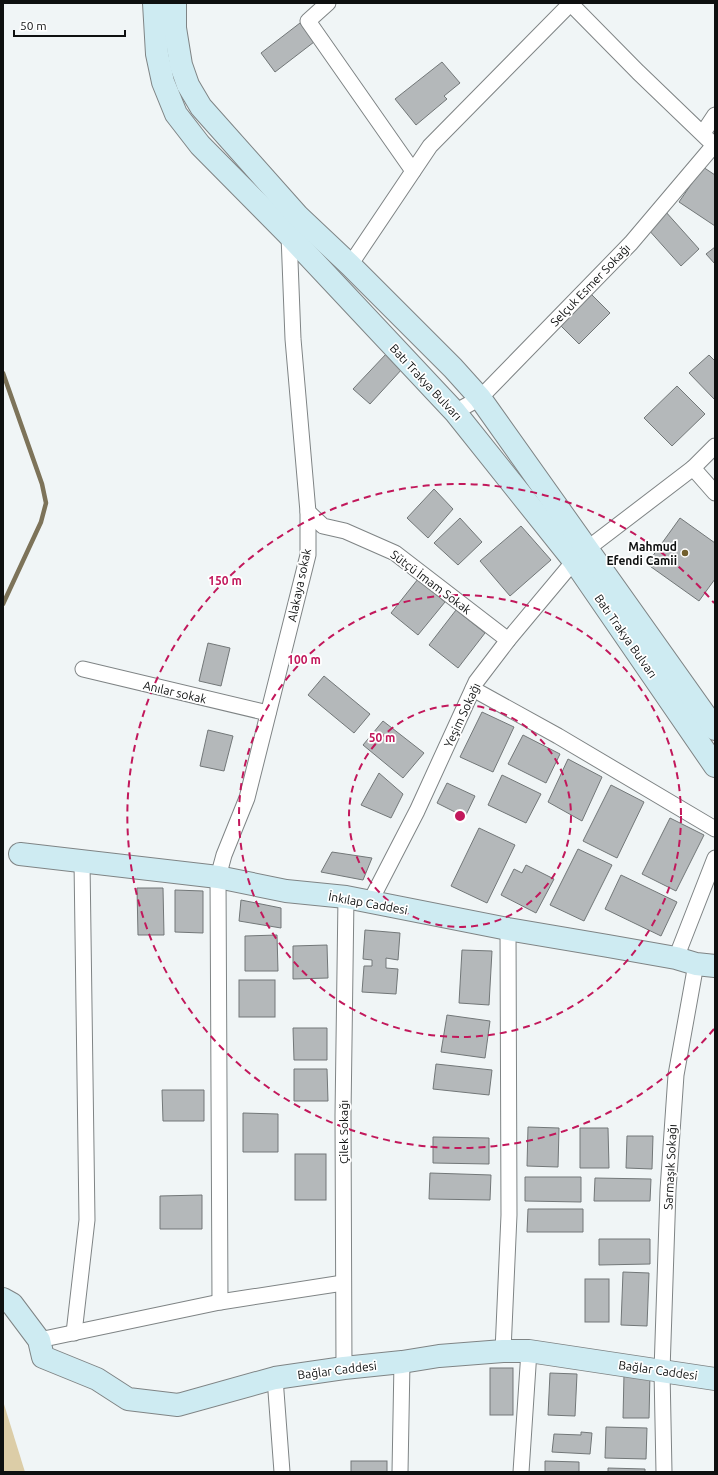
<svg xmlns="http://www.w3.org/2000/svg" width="718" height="1475" font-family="Ubuntu,sans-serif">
<rect width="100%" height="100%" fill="#f0f5f6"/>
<path fill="#dccda7" d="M 3,1401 L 25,1472 L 3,1472 Z"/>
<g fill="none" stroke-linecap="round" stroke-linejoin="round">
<path stroke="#7d7359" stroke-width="4.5" d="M 3,373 L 42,484 L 46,503 L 41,522 L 3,604"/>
</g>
<g fill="#b4b8ba" stroke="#727778">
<path d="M 300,23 L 314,42 L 275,72 L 261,53 Z"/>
<path d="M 442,62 L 460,83 L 444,96 L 447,99 L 416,125 L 395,99 Z"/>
<path d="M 703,167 L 715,175 L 715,226 L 679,202 Z"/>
<path d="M 665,211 L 699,249 L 681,266 L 647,228 Z"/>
<path d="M 715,247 L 715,264 L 706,254 Z"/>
<path d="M 590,293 L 610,313 L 579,344 L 559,324 Z"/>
<path d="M 387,353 L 403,368 L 370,404 L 353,389 Z"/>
<path d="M 709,355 L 715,361 L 715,400 L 689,373 Z"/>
<path d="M 677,386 L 705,414 L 672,446 L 644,418 Z"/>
<path d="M 434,489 L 453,509 L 428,538 L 407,518 Z"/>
<path d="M 460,518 L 482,542 L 458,565 L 434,543 Z"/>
<path d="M 680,518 L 715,543 L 715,579 L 699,601 L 647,564 Z"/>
<path d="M 521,526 L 551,560 L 510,596 L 480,561 Z"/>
<path d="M 418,579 L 445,602 L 418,635 L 391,613 Z"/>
<path d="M 456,610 L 485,633 L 458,668 L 429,645 Z"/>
<path d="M 208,643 L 230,648 L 221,686 L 199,681 Z"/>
<path d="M 324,676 L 370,714 L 354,733 L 308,695 Z"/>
<path d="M 482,712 L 514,727 L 493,772 L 460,757 Z"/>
<path d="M 383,721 L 424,753 L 403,778 L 363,745 Z"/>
<path d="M 208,730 L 233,736 L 224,771 L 200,766 Z"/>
<path d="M 523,735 L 560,754 L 546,783 L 508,764 Z"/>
<path d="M 568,759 L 602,777 L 582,821 L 548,802 Z"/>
<path d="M 379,773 L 403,794 L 391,818 L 361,805 Z"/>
<path d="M 502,775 L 541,794 L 526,823 L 488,805 Z"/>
<path d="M 447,783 L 475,796 L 465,817 L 437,803 Z"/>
<path d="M 611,785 L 644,802 L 617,858 L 583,841 Z"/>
<path d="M 670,818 L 704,835 L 676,891 L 642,874 Z"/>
<path d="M 479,828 L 515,845 L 487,903 L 451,886 Z"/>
<path d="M 578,849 L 612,865 L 584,921 L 550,905 Z"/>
<path d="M 332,852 L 372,858 L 363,880 L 321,872 Z"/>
<path d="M 526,865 L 554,879 L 536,913 L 501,895 L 514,869 L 522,873 Z"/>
<path d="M 621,875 L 677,902 L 661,936 L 605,909 Z"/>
<path d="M 137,888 L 163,888 L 164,935 L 138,935 Z"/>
<path d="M 175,890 L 203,891 L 203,933 L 175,932 Z"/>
<path d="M 241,900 L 281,908 L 281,928 L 239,921 Z"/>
<path d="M 365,930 L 400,933 L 398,960 L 386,958 L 386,968 L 398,969 L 396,994 L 362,992 L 364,966 L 372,966 L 372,960 L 363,959 Z"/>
<path d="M 277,935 L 278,971 L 245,971 L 245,936 Z"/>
<path d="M 327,945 L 328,978 L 293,979 L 293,946 Z"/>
<path d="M 462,950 L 492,951 L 489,1005 L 459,1003 Z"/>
<rect x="239" y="980" width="36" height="37"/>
<path d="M 447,1015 L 490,1021 L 485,1058 L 441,1052 Z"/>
<path d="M 293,1028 L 327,1028 L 327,1060 L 294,1060 Z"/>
<path d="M 436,1064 L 492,1070 L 489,1095 L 433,1089 Z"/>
<path d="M 294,1069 L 327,1069 L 328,1101 L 294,1101 Z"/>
<path d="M 162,1090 L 204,1090 L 204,1121 L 163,1121 Z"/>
<path d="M 243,1113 L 278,1114 L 278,1152 L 243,1152 Z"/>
<path d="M 528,1127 L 559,1128 L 558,1167 L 527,1166 Z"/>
<path d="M 580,1128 L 608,1128 L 609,1168 L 580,1168 Z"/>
<path d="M 627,1136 L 653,1136 L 652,1169 L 626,1168 Z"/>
<path d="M 433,1137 L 489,1138 L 489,1164 L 433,1163 Z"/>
<rect x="295" y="1154" width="31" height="46"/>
<path d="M 430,1173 L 491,1175 L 490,1200 L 429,1199 Z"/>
<path d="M 525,1177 L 581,1177 L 581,1202 L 525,1201 Z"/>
<path d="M 595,1178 L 651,1179 L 650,1201 L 594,1201 Z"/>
<path d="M 202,1195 L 202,1229 L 160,1229 L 160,1196 Z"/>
<path d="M 528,1209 L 583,1209 L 583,1232 L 527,1232 Z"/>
<path d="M 599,1239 L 650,1239 L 650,1264 L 599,1265 Z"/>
<path d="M 623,1272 L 649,1273 L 647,1326 L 621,1325 Z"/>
<rect x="585" y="1279" width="24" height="43"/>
<rect x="490" y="1368" width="23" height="47"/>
<path d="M 550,1373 L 577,1374 L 575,1416 L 548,1415 Z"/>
<path d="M 624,1374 L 650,1374 L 649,1418 L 623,1418 Z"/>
<path d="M 606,1427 L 647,1428 L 646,1459 L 605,1458 Z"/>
<path d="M 581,1432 L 592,1433 L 590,1454 L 552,1452 L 554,1434 L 581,1435 Z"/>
<rect x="351" y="1461" width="36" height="11"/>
<path d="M 545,1461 L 579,1462 L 579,1472 L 545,1472 Z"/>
<path d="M 608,1468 L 645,1469 L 645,1472 L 608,1472 Z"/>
</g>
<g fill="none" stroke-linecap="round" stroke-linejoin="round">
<defs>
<g id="street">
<path d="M 328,3 L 308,21 L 413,171"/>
<path d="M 570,3 L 638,72 L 715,146"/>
<path d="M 703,133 L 715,115"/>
<path d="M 350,265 L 430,146 L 571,3"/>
<path d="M 455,412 L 480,398 L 631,243 L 714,145"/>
<path d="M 693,468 L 715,493"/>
<path d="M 308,512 L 323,526 L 345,531 L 395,553 L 508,640"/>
<path d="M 83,669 L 268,713"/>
<path d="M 473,689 L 558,736 L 715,829"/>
<path d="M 370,902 L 417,811 L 476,682 L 508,640 L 574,561 L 587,549 L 693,468 L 715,446"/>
<path d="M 676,958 L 715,858"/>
<path d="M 220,1302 L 218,877 L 224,855 L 247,798 L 308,555 L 308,512 L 293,339 L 289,235"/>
<path d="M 74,1333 L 87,1220 L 82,862"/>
<path d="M 39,1340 L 220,1302 L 343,1283"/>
<path d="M 503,1351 L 509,1215 L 508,929"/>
<path d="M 344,1368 L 343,1115 L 346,897"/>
<path d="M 275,1378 L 282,1472"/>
<path d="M 400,1472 L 402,1362"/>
<path d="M 521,1472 L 529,1351"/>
<path d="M 664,1472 L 662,1371 L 668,1190 L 676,1075 L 696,964"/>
</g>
<g id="secondary">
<path d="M 154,3 L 157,54 L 163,82 L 176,114 L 200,145 L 289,235 L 455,412 L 574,561 L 715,766"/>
<path d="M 175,3 L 175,28 L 181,65 L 188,85 L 201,107 L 298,216 L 350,265 L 453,368 L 480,398 L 715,729"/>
<path d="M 20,854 L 218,877 L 286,891 L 346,897 L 508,929 L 608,946 L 676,958 L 696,964 L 715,966"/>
<path d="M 3,1299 L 12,1304 L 39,1340 L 43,1357 L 97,1379 L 128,1399 L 178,1405 L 275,1378 L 344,1368 L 402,1362 L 439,1356 L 503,1351 L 529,1351 L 715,1379"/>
</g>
</defs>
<use href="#street" stroke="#7f8485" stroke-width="17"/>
<use href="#secondary" stroke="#7f8485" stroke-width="24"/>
<use href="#street" stroke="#fff" stroke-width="15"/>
<use href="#secondary" stroke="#ceebf2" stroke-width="22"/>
</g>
<g fill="none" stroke="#c2185b" stroke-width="2" stroke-dasharray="7 5">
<circle cx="460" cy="816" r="111"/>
<circle cx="460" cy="816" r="221"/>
<path d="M714 1029A332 332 0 1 1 714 603"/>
</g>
<circle fill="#725f2d" stroke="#fff" stroke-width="1.5" cx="685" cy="553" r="4"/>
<g text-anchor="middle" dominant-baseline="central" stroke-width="3.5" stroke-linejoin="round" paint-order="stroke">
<g font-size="12" fill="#0e1010" stroke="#fff">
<text transform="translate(590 285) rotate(-46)">Selçuk Esmer Sokağı</text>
<text transform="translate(426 382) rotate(47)">Batı Trakya Bulvarı</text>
<text transform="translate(431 582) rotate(37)">Sütçü İmam Sokak</text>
<text transform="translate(299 585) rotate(-78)">Alakaya sokak</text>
<text transform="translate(626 636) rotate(55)">Batı Trakya Bulvarı</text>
<text transform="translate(175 692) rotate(13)">Anılar sokak</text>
<text transform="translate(462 715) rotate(-65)">Yeşim Sokağı</text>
<text transform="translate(368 903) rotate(10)">İnkılap Caddesi</text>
<text transform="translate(343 1132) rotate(-90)">Çilek Sokağı</text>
<text transform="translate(670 1167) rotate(-87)">Sarmaşık Sokağı</text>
<text transform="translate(337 1370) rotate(-7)">Bağlar Caddesi</text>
<text transform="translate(658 1370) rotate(8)">Bağlar Caddesi</text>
</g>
<g font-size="12" font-weight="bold" fill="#0e1010" stroke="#fff" text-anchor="end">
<text x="677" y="546">Mahmud<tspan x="677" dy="14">Efendi Camii</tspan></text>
</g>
</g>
<circle cx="460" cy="816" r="6" fill="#c2185b" stroke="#fff" stroke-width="2"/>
<g font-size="12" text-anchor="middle" font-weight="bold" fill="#c2185b" stroke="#fff" stroke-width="3.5" stroke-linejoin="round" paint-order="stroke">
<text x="225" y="585">150 m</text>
<text x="304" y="664">100 m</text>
<text x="382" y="742">50 m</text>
</g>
<rect width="718" height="1475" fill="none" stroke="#0e1010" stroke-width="8"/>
<path d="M14 30v6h111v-6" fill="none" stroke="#0e1010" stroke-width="2"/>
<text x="20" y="30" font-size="12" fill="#0e1010" stroke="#ffffff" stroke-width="3" paint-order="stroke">50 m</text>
</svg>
